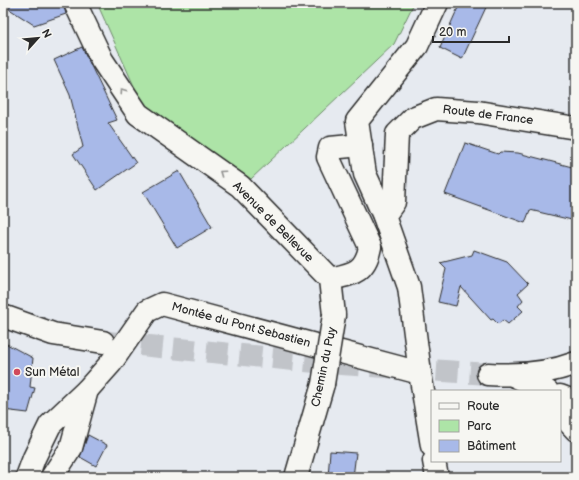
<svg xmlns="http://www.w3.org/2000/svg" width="579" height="480" font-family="'Balsamiq Sans',sans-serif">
<rect width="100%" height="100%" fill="#e6eaf0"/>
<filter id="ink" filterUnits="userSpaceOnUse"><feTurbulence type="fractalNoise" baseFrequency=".025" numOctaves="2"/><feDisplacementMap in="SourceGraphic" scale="8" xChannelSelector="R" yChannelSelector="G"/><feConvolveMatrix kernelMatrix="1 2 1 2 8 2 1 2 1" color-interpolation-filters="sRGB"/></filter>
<g filter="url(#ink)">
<path fill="#ade4a7" stroke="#6c8869" d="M 97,3 L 414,3 L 394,44 L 251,179 L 142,104 Z"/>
<g fill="#a8b9e8" stroke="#2b2b2b">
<path d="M 3,3 L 63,3 L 66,14 L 34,25 L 3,5 Z"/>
<path d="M 460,3 L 488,3 L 462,59 L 440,48 Z"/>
<path d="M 82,47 L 117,120 L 108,123 L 136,163 L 97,190 L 73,154 L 83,147 L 70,95 L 54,60 Z"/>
<path d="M 465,143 L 498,154 L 500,152 L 518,153 L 576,168 L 576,221 L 530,210 L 525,223 L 445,194 Z"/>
<path d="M 179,171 L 212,227 L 177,248 L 143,192 Z"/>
<path d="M 474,250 L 507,262 L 528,284 L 518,293 L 523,300 L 518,306 L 523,311 L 508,324 L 503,320 L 498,324 L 493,319 L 491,320 L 461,287 L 456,306 L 438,302 L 446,269 L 440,263 L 472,255 Z"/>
<path d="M 3,342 L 33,358 L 30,387 L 35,388 L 28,413 L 3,410 Z"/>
<path d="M 88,435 L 107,445 L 96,466 L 80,457 Z"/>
<path d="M 330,451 L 356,453 L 353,477 L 328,477 Z"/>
</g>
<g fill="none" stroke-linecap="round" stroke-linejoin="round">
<path stroke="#c1c4c9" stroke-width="22" stroke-dasharray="22 11" stroke-linecap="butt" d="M 108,342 L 326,363 L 488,374"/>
<defs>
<g id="minor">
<path d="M 75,3 L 102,60 L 138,114 L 240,186 L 330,279"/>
<path d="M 384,216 L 394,202 L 397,134 L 413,118 L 436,109 L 478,112 L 576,128"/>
<path d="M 330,279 C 352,274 365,273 370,247 L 328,157 L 330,148 L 361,145"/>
<path d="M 330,279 L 334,315"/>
<path d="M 432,446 L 420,373 L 409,287 L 384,216 L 365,174 L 357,121 L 417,46 L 437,3"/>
<path d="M 434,461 L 437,477"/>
<path d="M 27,477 L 34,458 L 50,425 L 87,390 L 111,363 L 147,311 L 162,304 L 420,373"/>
<path d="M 52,477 L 71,448 L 87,390"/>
<path d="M 296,477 L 323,384"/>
</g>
<g id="major">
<path d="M 3,316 L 53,334 L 103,342"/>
<path d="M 488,374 C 519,376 547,374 576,363"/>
<path d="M 515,376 L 547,391"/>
<path d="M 560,396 L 576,402"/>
<path d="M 560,413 L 576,430"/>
</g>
</defs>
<use href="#minor" stroke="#2b2b2b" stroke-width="25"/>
<use href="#major" stroke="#2b2b2b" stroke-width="25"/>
<use href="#minor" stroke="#f6f6f2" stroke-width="22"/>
<use href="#major" stroke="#f6f6f2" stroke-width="22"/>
<defs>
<path id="minor-bridge" d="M 323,384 L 334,315"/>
</defs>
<use href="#minor-bridge" stroke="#2b2b2b" stroke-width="25" stroke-linecap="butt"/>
<use href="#minor-bridge" stroke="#f6f6f2" stroke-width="22"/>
</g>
<defs><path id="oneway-chevron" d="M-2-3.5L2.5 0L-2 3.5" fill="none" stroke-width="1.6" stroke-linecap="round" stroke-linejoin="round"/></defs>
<g stroke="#90908e">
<use href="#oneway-chevron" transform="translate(123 91) rotate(-124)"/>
<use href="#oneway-chevron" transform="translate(222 173) rotate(-145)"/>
</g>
</g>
<circle fill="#d1495b" stroke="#f6f6f2" stroke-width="1.5" cx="17" cy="372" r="4"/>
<g text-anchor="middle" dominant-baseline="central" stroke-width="4" stroke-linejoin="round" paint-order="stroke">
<g font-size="12" fill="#2b2b2b" stroke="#f6f6f2">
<text transform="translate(488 115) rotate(7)">Route de France</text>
<text transform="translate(273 222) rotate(45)">Avenue de Bellevue</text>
<text transform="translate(241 325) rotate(15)">Montée du Pont Sebastien</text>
<text transform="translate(324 367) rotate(-78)">Chemin du Puy</text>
</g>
<g font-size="12" fill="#2b2b2b" stroke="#f6f6f2" text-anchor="start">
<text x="25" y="372">Sun Métal</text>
</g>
</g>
<rect width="579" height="480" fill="none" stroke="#f6f6f2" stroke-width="16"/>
<rect x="8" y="8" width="563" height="464" fill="none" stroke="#2b2b2b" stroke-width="1.5" filter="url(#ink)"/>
<rect x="431" y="390" width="130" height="72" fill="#f6f6f2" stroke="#a5a5a2"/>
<rect x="439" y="403" width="20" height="6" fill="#f6f6f2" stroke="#a5a5a2"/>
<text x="467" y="410" font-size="12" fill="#2b2b2b">Route</text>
<rect x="439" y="420" width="20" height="12" fill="#ade4a7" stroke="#a5a5a2"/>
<text x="467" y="430" font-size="12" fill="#2b2b2b">Parc</text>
<rect x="439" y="440" width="20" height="12" fill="#a8b9e8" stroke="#a5a5a2"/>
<text x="467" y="450" font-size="12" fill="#2b2b2b">Bâtiment</text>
<g transform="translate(38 38) rotate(63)" stroke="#f6f6f2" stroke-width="3" paint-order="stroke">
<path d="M0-3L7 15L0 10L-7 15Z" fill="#2b2b2b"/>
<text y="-6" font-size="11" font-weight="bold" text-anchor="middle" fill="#2b2b2b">N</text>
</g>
<path d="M433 36v6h76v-6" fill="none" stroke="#2b2b2b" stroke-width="2"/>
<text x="439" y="36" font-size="12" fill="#2b2b2b" stroke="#f6f6f2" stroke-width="3" paint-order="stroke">20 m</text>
</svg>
